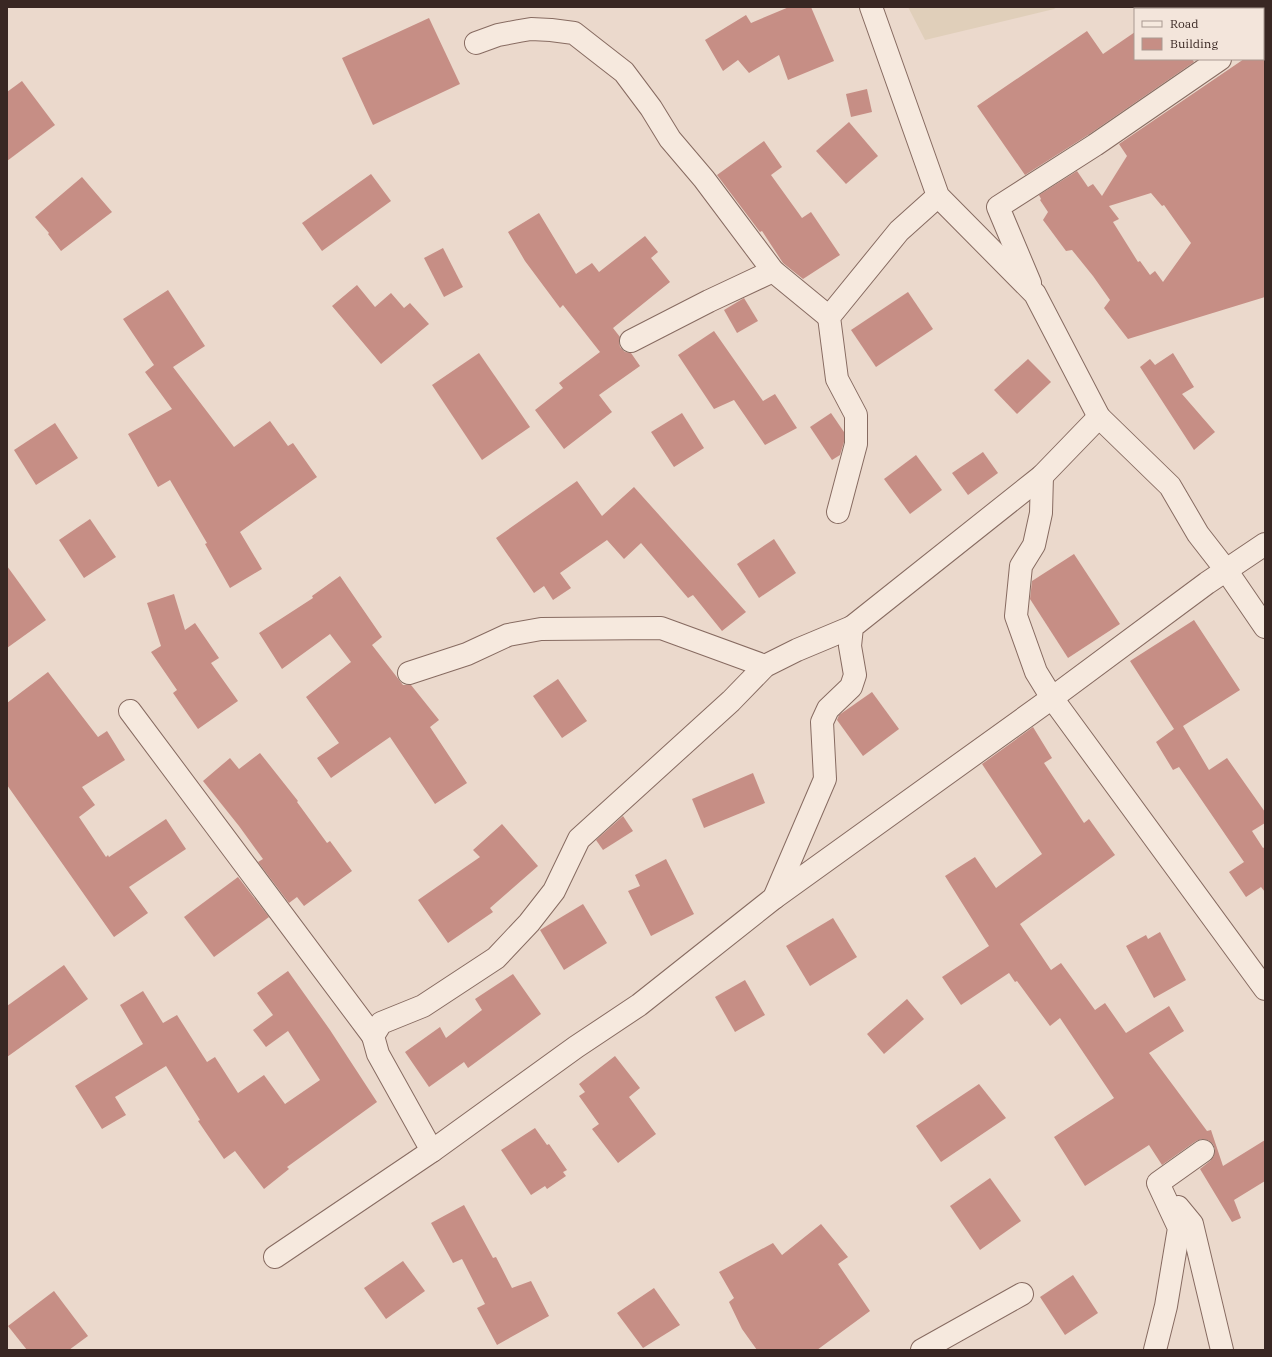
<svg xmlns="http://www.w3.org/2000/svg" width="1272" height="1357" font-family="'IBM Plex Serif',serif">
<rect width="100%" height="100%" fill="#ebd9cc"/>
<path fill="#e0cfba" d="M 908,7 L 1057,7 L 1054,9 L 925,40 Z"/>
<g fill="#c68e85" fill-rule="evenodd">
<path d="M 789,7 L 811,7 L 834,61 L 788,80 L 779,55 L 749,73 L 738,60 L 723,71 L 705,40 L 746,15 L 751,23 Z"/>
<path d="M 429,18 L 460,84 L 373,125 L 342,58 Z"/>
<path d="M 1087,31 L 1103,54 L 1135,32 L 1135,59 L 1192,59 L 1194,62 L 1088,135 L 1025,175 L 977,106 Z"/>
<path d="M 1244,59 L 1265,59 L 1265,297 L 1128,339 L 1104,308 L 1110,300 L 1093,276 L 1072,250 L 1066,251 L 1043,220 L 1048,212 L 1040,200 L 1041,199 L 1039,195 L 1077,171 L 1088,187 L 1093,184 L 1102,196 L 1127,156 L 1119,144 ZM 1151,193 L 1162,206 L 1164,205 L 1191,243 L 1163,282 L 1155,271 L 1150,275 L 1140,261 L 1138,262 L 1113,222 L 1119,219 L 1109,206 Z"/>
<path d="M 22,81 L 55,125 L 7,161 L 7,92 Z"/>
<path d="M 867,89 L 872,112 L 851,117 L 846,94 Z"/>
<path d="M 849,122 L 878,156 L 846,184 L 816,151 Z"/>
<path d="M 764,141 L 782,167 L 771,175 L 802,218 L 811,212 L 840,255 L 803,279 L 783,263 L 762,231 L 760,232 L 717,175 Z"/>
<path d="M 371,174 L 391,201 L 322,251 L 302,223 Z"/>
<path d="M 82,177 L 112,212 L 61,251 L 48,234 L 49,233 L 35,217 Z"/>
<path d="M 539,213 L 576,274 L 592,263 L 599,272 L 645,236 L 658,252 L 651,258 L 670,282 L 613,328 L 620,337 L 619,341 L 620,347 L 625,352 L 631,353 L 640,366 L 599,395 L 612,412 L 564,449 L 535,410 L 563,388 L 559,383 L 600,352 L 563,305 L 560,308 L 525,261 L 508,232 Z"/>
<path d="M 443,248 L 463,287 L 444,297 L 424,258 Z"/>
<path d="M 357,285 L 375,307 L 391,293 L 404,308 L 410,303 L 429,324 L 381,364 L 332,306 Z"/>
<path d="M 168,290 L 205,346 L 173,367 L 234,447 L 270,421 L 288,446 L 293,443 L 317,477 L 240,532 L 262,569 L 230,588 L 205,544 L 207,543 L 170,480 L 158,487 L 128,434 L 172,409 L 145,372 L 154,365 L 123,319 Z"/>
<path d="M 908,292 L 933,329 L 876,367 L 851,330 Z"/>
<path d="M 744,298 L 758,321 L 737,333 L 724,310 Z"/>
<path d="M 714,331 L 763,401 L 775,394 L 797,428 L 765,445 L 734,400 L 714,409 L 678,355 Z"/>
<path d="M 479,353 L 530,427 L 482,460 L 432,385 Z"/>
<path d="M 1173,353 L 1194,387 L 1182,394 L 1215,432 L 1194,450 L 1140,367 L 1150,359 L 1155,365 Z"/>
<path d="M 1028,359 L 1051,382 L 1017,414 L 994,390 Z"/>
<path d="M 682,413 L 704,448 L 674,467 L 651,432 Z"/>
<path d="M 831,413 L 844,432 L 844,442 L 840,455 L 832,460 L 810,427 Z"/>
<path d="M 55,423 L 78,458 L 36,485 L 14,450 Z"/>
<path d="M 983,452 L 998,473 L 968,495 L 952,473 Z"/>
<path d="M 916,455 L 942,490 L 910,514 L 884,479 Z"/>
<path d="M 577,481 L 602,516 L 634,487 L 746,612 L 722,631 L 693,595 L 688,598 L 641,543 L 624,559 L 607,540 L 560,573 L 571,588 L 553,600 L 544,586 L 534,593 L 496,538 Z"/>
<path d="M 90,519 L 116,557 L 84,578 L 59,540 Z"/>
<path d="M 774,539 L 796,573 L 759,598 L 737,564 Z"/>
<path d="M 1074,554 L 1120,624 L 1068,658 L 1030,599 L 1032,581 Z"/>
<path d="M 7,566 L 46,620 L 7,648 Z"/>
<path d="M 340,576 L 382,637 L 372,645 L 403,685 L 411,685 L 439,720 L 430,727 L 467,783 L 435,804 L 390,737 L 331,778 L 317,758 L 339,743 L 306,697 L 351,662 L 330,634 L 282,669 L 259,633 L 313,598 L 312,596 Z"/>
<path d="M 174,594 L 185,630 L 195,623 L 219,658 L 211,663 L 238,701 L 198,729 L 173,693 L 177,690 L 151,652 L 161,646 L 147,603 Z"/>
<path d="M 1194,620 L 1240,690 L 1183,726 L 1209,770 L 1227,758 L 1265,812 L 1265,823 L 1252,831 L 1263,848 L 1265,847 L 1265,892 L 1261,887 L 1246,897 L 1229,872 L 1244,862 L 1179,767 L 1173,770 L 1156,742 L 1174,729 L 1130,661 Z"/>
<path d="M 48,672 L 98,737 L 107,731 L 125,760 L 82,787 L 95,805 L 79,817 L 106,857 L 108,855 L 109,857 L 166,819 L 186,849 L 129,887 L 148,913 L 114,937 L 7,785 L 7,703 Z"/>
<path d="M 558,679 L 587,721 L 562,738 L 533,696 Z"/>
<path d="M 872,692 L 899,729 L 863,756 L 837,720 L 839,715 Z"/>
<path d="M 1033,727 L 1052,758 L 1044,763 L 1084,823 L 1089,819 L 1115,855 L 1020,924 L 1051,970 L 1061,963 L 1095,1010 L 1105,1003 L 1126,1033 L 1169,1006 L 1184,1031 L 1149,1053 L 1207,1131 L 1211,1130 L 1223,1166 L 1265,1140 L 1265,1181 L 1234,1200 L 1241,1218 L 1232,1222 L 1200,1169 L 1210,1161 L 1214,1156 L 1215,1149 L 1213,1144 L 1208,1140 L 1201,1139 L 1196,1141 L 1162,1165 L 1149,1145 L 1085,1186 L 1054,1137 L 1114,1098 L 1060,1018 L 1050,1026 L 1017,981 L 1015,982 L 1009,973 L 961,1005 L 942,977 L 989,946 L 945,876 L 975,857 L 996,888 L 1042,854 L 982,764 Z"/>
<path d="M 260,753 L 298,801 L 297,802 L 327,843 L 330,841 L 352,871 L 304,906 L 297,897 L 289,903 L 258,862 L 263,859 L 239,826 L 203,781 L 230,758 L 239,769 Z"/>
<path d="M 753,773 L 765,803 L 704,828 L 692,799 Z"/>
<path d="M 623,816 L 633,831 L 603,850 L 596,840 Z"/>
<path d="M 502,824 L 538,866 L 490,908 L 493,912 L 448,943 L 418,900 L 480,857 L 473,850 Z"/>
<path d="M 666,859 L 694,914 L 651,936 L 628,891 L 640,886 L 635,875 Z"/>
<path d="M 238,877 L 269,917 L 214,957 L 184,917 Z"/>
<path d="M 583,904 L 607,943 L 564,970 L 540,930 Z"/>
<path d="M 833,918 L 857,957 L 810,986 L 786,946 Z"/>
<path d="M 1160,932 L 1186,980 L 1154,998 L 1126,946 L 1146,935 L 1148,939 Z"/>
<path d="M 64,965 L 88,999 L 7,1057 L 7,1006 Z"/>
<path d="M 288,971 L 330,1030 L 377,1102 L 287,1167 L 289,1169 L 264,1189 L 235,1151 L 224,1159 L 198,1121 L 200,1120 L 166,1066 L 115,1097 L 126,1115 L 102,1129 L 75,1086 L 143,1044 L 120,1005 L 143,991 L 163,1023 L 177,1015 L 207,1062 L 215,1057 L 238,1093 L 264,1075 L 285,1104 L 320,1080 L 288,1031 L 266,1047 L 253,1030 L 273,1015 L 257,993 Z"/>
<path d="M 513,974 L 541,1014 L 468,1068 L 464,1062 L 429,1087 L 405,1052 L 440,1027 L 446,1038 L 482,1010 L 475,999 Z"/>
<path d="M 745,980 L 765,1015 L 735,1032 L 715,997 Z"/>
<path d="M 907,999 L 924,1019 L 884,1054 L 867,1034 Z"/>
<path d="M 615,1056 L 640,1088 L 629,1097 L 656,1134 L 618,1163 L 592,1129 L 599,1124 L 579,1096 L 585,1092 L 579,1084 Z"/>
<path d="M 979,1084 L 1006,1118 L 941,1162 L 916,1126 Z"/>
<path d="M 535,1128 L 547,1145 L 549,1144 L 567,1170 L 563,1172 L 566,1176 L 547,1189 L 545,1186 L 531,1195 L 501,1150 Z"/>
<path d="M 990,1178 L 1021,1221 L 980,1250 L 950,1206 Z"/>
<path d="M 464,1205 L 493,1258 L 496,1257 L 512,1288 L 531,1281 L 549,1316 L 497,1345 L 477,1308 L 485,1304 L 462,1259 L 453,1263 L 431,1223 Z"/>
<path d="M 821,1224 L 848,1257 L 838,1264 L 870,1311 L 817,1350 L 757,1350 L 742,1329 L 729,1302 L 734,1298 L 719,1272 L 773,1243 L 782,1255 Z"/>
<path d="M 403,1261 L 425,1291 L 386,1319 L 364,1288 Z"/>
<path d="M 1073,1275 L 1098,1313 L 1065,1335 L 1040,1297 Z"/>
<path d="M 654,1288 L 680,1325 L 643,1348 L 617,1313 Z"/>
<path d="M 54,1291 L 88,1336 L 69,1350 L 27,1350 L 8,1326 Z"/>
</g>
<g fill="none" stroke-linecap="round" stroke-linejoin="round">
<defs>
<g id="minor">
<path d="M 871,7 L 938,196 L 1035,294 L 1099,417 L 1170,486 L 1198,534 L 1226,570 L 1265,627"/>
<path d="M 1263,29 L 1265,28"/>
<path d="M 476,43 L 498,35 L 519,31 L 531,29 L 551,30 L 574,33 L 597,51 L 624,72 L 651,108 L 670,139 L 704,179 L 773,271 L 829,317"/>
<path d="M 1030,283 L 998,207 L 1095,145 L 1220,59"/>
<path d="M 631,341 L 709,301 L 773,271"/>
<path d="M 1042,476 L 1041,513 L 1034,545 L 1021,566 L 1016,616 L 1036,672 L 1052,698 L 1265,989"/>
<path d="M 838,512 L 856,444 L 856,415 L 837,379 L 829,317 L 899,231 L 938,196"/>
<path d="M 409,673 L 467,654 L 508,635 L 541,629 L 661,628 L 765,666"/>
<path d="M 130,711 L 373,1036"/>
<path d="M 774,898 L 825,779 L 822,722 L 828,709 L 851,687 L 855,675 L 850,646 L 852,627 L 1042,476 L 1099,417"/>
<path d="M 432,1151 L 378,1054 L 373,1036 L 381,1023 L 423,1006 L 496,958 L 529,923 L 554,891 L 579,839 L 731,701 L 765,666 L 797,650 L 852,627"/>
<path d="M 1178,1207 L 1192,1224 L 1222,1350"/>
<path d="M 275,1257 L 432,1151 L 576,1047 L 639,1005 L 774,898 L 1052,698 L 1207,583 L 1265,544"/>
<path d="M 922,1350 L 1022,1294"/>
<path d="M 1155,1350 L 1166,1306 L 1179,1228 L 1158,1183 L 1203,1151"/>
</g>
</defs>
<use href="#minor" stroke="#876b61" stroke-width="24"/>
<use href="#minor" stroke="#f6e9de" stroke-width="22"/>
</g>
<rect width="1272" height="1357" fill="none" stroke="#392723" stroke-width="16"/>
<rect x="1134" y="8" width="130" height="52" fill="#f3e5db" stroke="#a99991"/>
<rect x="1142" y="21" width="20" height="6" fill="#f6e9de" stroke="#a99991"/>
<text x="1170" y="28" font-size="12" fill="#392723">Road</text>
<rect x="1142" y="38" width="20" height="12" fill="#c68e85" stroke="#a99991"/>
<text x="1170" y="48" font-size="12" fill="#392723">Building</text>
</svg>
